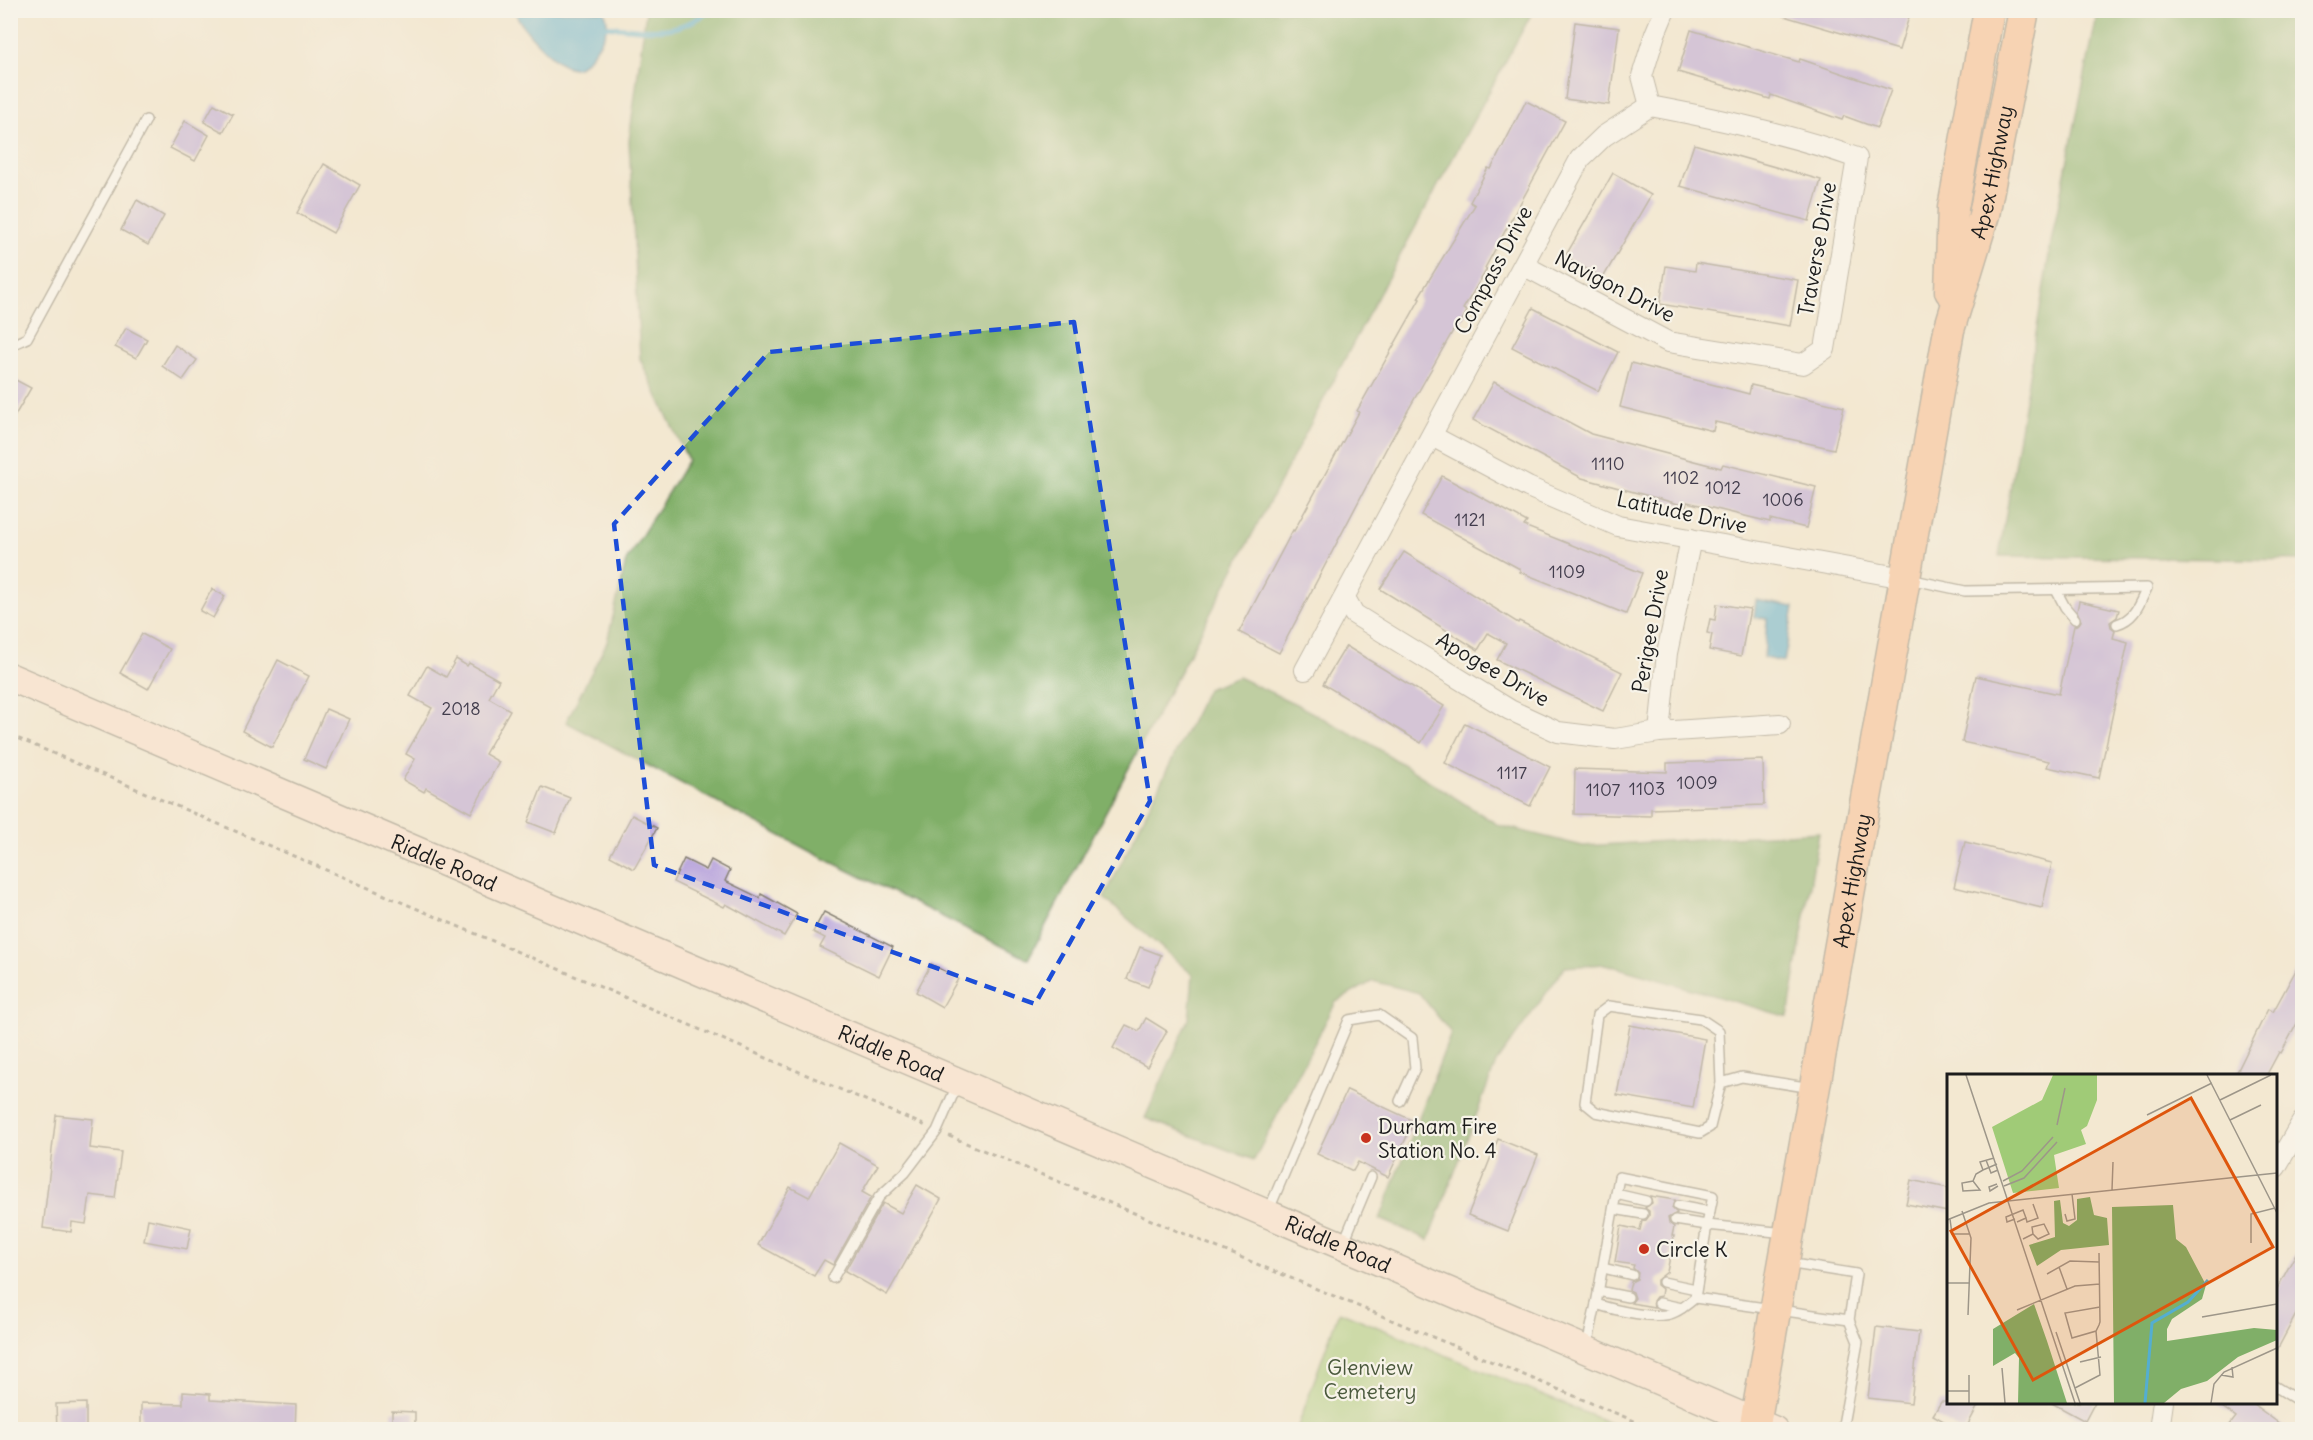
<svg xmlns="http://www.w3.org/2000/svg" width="2313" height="1440" font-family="Delius,sans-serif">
<rect width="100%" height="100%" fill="#f7f3e8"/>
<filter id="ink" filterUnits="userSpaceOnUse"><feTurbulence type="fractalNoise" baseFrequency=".0167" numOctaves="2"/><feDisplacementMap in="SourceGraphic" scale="12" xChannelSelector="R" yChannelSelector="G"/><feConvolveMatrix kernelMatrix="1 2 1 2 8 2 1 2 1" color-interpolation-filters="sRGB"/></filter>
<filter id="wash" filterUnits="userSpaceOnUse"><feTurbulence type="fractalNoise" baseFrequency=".008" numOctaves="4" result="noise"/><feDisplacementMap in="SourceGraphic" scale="24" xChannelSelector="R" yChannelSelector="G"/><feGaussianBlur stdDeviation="1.35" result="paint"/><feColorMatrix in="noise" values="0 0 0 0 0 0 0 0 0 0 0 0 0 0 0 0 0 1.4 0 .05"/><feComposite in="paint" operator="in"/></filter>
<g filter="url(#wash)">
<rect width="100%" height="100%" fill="#f3e8d1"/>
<path fill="#a0cb77" stroke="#5e744a" stroke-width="1.5" d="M 1339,1311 L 1624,1429 L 1297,1429 Z"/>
<g fill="#80af68" stroke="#4e6642" stroke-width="1.5">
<path d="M 646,11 L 1533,11 L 1384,285 L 1028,959 L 813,853 L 566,722 L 607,642 L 626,561 L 688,460 L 640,359 L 629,141 Z"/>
<path d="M 2098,11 L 2302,11 L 2302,560 L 1999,556 L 2052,237 Z"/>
<path d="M 1238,677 L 1296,704 L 1371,744 L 1498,825 L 1583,846 L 1819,832 L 1788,1017 L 1605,964 L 1565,967 L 1496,1063 L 1429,1240 L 1380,1219 L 1451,1033 L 1419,993 L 1373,981 L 1336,1002 L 1254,1160 L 1145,1118 L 1189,1019 L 1193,975 L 1104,898 L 1207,689 Z"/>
</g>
<g fill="#54aed1" stroke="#386576" stroke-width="1.5">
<path d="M 515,11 L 604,11 C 607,17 608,23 606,29 C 604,39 585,68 574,68 C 558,68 518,26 515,11 Z"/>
<path d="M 1756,600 L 1794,607 L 1784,662 L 1764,658 L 1767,619 L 1754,617 Z"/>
</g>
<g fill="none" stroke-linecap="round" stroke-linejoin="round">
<path stroke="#54aed1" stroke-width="5" d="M 601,26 C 645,28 672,39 711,10"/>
</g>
<g id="blocks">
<g fill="#b19bdb">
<path d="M 1778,10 L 1911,10 L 1899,50 L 1777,14 Z"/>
<path d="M 1575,22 L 1619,28 L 1609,105 L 1565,99 Z"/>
<path d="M 1691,30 L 1799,62 L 1800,59 L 1891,90 L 1877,128 L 1844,116 L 1842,120 L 1771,95 L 1770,99 L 1678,72 Z"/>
<path d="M 1526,101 L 1565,121 L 1485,268 L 1487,269 L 1463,309 L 1467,311 L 1460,324 L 1458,322 L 1386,449 L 1279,653 L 1239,632 L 1293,530 L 1294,531 L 1359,412 L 1357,411 L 1420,299 L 1418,298 L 1475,205 L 1470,202 L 1488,168 L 1491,169 Z"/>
<path d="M 214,104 L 233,114 L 223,132 L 204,122 Z"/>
<path d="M 185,121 L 209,135 L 195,161 L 170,148 Z"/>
<path d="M 1694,144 L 1821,180 L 1809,221 L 1680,186 Z"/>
<path d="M 324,164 L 360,185 L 333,233 L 297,213 Z"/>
<path d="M 1613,173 L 1651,195 L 1603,278 L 1565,257 Z"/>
<path d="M 137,200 L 164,216 L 148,245 L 121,230 Z"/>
<path d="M 1696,263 L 1798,280 L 1790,326 L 1660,304 L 1666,266 L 1695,271 Z"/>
<path d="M 1533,308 L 1618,352 L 1598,391 L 1512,347 Z"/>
<path d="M 126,328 L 147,339 L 136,358 L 115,347 Z"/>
<path d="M 175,345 L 197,360 L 183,380 L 162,366 Z"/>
<path d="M 1631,363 L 1749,394 L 1751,385 L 1844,407 L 1834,449 L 1715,422 L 1713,431 L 1620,407 Z"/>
<path d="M 10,377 L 31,388 L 10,424 Z"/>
<path d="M 1494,382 L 1591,434 L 1721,468 L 1723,464 L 1816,487 L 1806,528 L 1770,519 L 1770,522 L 1687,502 L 1686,506 L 1582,478 L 1473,420 Z"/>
<path d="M 1442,476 L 1527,522 L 1524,526 L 1642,573 L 1626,614 L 1520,572 L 1520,569 L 1421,515 Z"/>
<path d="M 1404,552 L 1518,623 L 1519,621 L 1622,672 L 1603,711 L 1497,660 L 1506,643 L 1488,633 L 1478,650 L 1380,589 Z"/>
<path d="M 212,589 L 225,596 L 213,618 L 200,611 Z"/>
<path d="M 2079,601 L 2119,610 L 2117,617 L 2110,622 L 2111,627 L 2115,630 L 2113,638 L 2128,642 L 2099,778 L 2047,767 L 2049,761 L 1962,742 L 1976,676 L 2059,694 L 2074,626 L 2079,624 L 2081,621 L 2077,611 Z"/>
<path d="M 1717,604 L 1750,609 L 1741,656 L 1709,650 L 1712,634 L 1707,633 L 1710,619 L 1715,620 Z"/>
<path d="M 142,634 L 170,649 L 148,689 L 120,673 Z"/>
<path d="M 1346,646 L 1444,706 L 1421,743 L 1323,684 Z"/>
<path d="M 456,659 L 467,666 L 469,663 L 499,680 L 489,698 L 510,710 L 485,754 L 499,762 L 471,813 L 426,788 L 424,792 L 403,780 L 415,759 L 406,754 L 432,708 L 410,696 L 427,666 L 446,677 Z"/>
<path d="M 278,660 L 309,676 L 272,747 L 242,731 Z"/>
<path d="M 326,709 L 349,719 L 326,769 L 304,759 Z"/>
<path d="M 1465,723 L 1550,767 L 1530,806 L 1445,763 Z"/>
<path d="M 1763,760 L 1764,805 L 1651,809 L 1651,816 L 1574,814 L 1575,769 L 1667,772 L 1667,763 Z"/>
<path d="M 542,787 L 570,798 L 556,833 L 528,822 Z"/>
<path d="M 632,815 L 657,828 L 634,869 L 610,856 Z"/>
<path d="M 1965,842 L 2052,863 L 2042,908 L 1954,887 Z"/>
<path d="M 684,859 L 706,870 L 711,860 L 730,870 L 725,881 L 760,898 L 761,894 L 797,914 L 784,936 L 726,904 L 724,907 L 673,882 Z"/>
<path d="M 824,912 L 893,947 L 879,976 L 820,947 L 825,938 L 813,932 Z"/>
<path d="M 1140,947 L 1161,955 L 1148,987 L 1127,979 Z"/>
<path d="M 2302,959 L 2302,1014 L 2281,1053 L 2279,1052 L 2266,1076 L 2235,1076 L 2268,1009 L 2273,1012 Z"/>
<path d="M 931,964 L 958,979 L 942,1007 L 916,992 Z"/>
<path d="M 1146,1018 L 1167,1031 L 1147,1067 L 1113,1048 L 1126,1025 L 1139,1031 Z"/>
<path d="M 1630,1025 L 1705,1039 L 1693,1108 L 1617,1095 Z"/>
<path d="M 1347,1090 L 1414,1121 L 1388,1177 L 1358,1162 L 1353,1171 L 1317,1154 Z"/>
<path d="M 56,1115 L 93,1119 L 90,1148 L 121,1152 L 115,1198 L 90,1195 L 86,1224 L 72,1222 L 71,1232 L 43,1228 Z"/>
<path d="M 1498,1139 L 1538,1155 L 1508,1231 L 1468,1215 Z"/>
<path d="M 839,1143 L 878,1165 L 862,1192 L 871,1197 L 833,1265 L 824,1260 L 814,1276 L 758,1245 L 790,1187 L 809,1197 Z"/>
<path d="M 1911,1180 L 1948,1188 L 1948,1212 L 1906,1204 Z"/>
<path d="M 917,1185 L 941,1199 L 887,1295 L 845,1271 L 883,1203 L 901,1213 Z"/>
<path d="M 1650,1196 L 1675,1200 L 1672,1208 L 1677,1213 L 1668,1218 L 1669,1223 L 1674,1227 L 1672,1236 L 1674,1236 L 1667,1272 L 1657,1280 L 1657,1285 L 1662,1289 L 1661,1296 L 1656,1297 L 1653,1301 L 1654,1307 L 1631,1303 L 1635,1298 L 1633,1292 L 1629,1290 L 1631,1282 L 1637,1279 L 1638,1273 L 1633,1268 L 1634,1265 L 1615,1262 L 1621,1226 L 1640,1230 L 1642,1221 L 1646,1220 L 1649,1216 L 1649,1211 L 1645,1208 L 1652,1203 Z"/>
<path d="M 148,1219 L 191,1228 L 187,1249 L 144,1241 Z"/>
<path d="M 2302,1242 L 2302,1303 L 2276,1352 L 2276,1291 Z"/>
<path d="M 1876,1327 L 1919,1332 L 1911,1403 L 1868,1398 Z"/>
<path d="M 183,1392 L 210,1394 L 210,1400 L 296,1405 L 295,1430 L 141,1430 L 141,1403 L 183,1404 Z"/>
<path d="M 1941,1402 L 1980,1402 L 1965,1430 L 1959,1430 L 1933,1415 Z"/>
<path d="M 2050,1402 L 2095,1402 L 2085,1421 Z"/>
<path d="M 2215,1402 L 2250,1402 L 2288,1430 L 2226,1430 L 2236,1417 Z"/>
<path d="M 86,1403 L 86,1430 L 57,1430 L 56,1404 Z"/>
<path d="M 392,1411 L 415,1412 L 415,1430 L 392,1430 Z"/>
</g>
</g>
</g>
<g filter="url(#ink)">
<use href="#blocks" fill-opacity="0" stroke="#888276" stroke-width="1.5"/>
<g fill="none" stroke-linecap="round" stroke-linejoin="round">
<defs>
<g id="service">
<path d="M 10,343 L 16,343 L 27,338 L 146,120"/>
<path d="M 1909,579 L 1965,591 L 2147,588 C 2139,604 2135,619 2117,624"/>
<path d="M 2056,590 L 2065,607 L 2075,619"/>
<path d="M 1721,1083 L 1719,1031 L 1701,1019 L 1609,1006 L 1597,1015 L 1585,1103 L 1596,1112 L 1700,1133 L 1710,1127 L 1721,1083 L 1742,1077 L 1812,1088"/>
<path d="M 1616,1194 L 1646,1201"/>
<path d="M 1678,1206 L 1710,1212"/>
<path d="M 1614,1209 L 1643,1214"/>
<path d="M 1268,1212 L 1349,1020 L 1379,1015 L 1412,1038 L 1415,1068 L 1400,1101"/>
<path d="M 1786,1233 L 1707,1225 L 1695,1298 L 1849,1320 L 1856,1274 L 1787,1263"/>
<path d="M 1343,1244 L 1371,1177"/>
<path d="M 1603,1268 L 1632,1275"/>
<path d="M 833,1278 L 879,1197 L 905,1173 L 937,1131 L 958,1083"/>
<path d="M 1663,1282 L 1696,1289"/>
<path d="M 1598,1291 L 1628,1297"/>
<path d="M 1659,1303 L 1682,1308"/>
<path d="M 1596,1304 L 1619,1177 L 1713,1196 L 1707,1225 L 1675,1220"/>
<path d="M 1587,1346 L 1596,1304 C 1614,1310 1659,1321 1675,1312 C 1682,1309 1689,1303 1695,1298"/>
<path d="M 2276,1387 L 2302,1403"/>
<path d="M 1842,1430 L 1858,1342 L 1849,1320"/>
</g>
<g id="minor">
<path d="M 1650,106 L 1642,76 L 1655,34 L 1665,10"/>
<path d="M 1432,436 L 1528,487 L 1618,526 L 1904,578"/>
<path d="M 1345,598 L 1354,614 L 1391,637 L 1510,710 L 1558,732 L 1615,739 L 1659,732 L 1780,724"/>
<path d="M 1305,670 L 1580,159 L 1604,136 L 1650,106 C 1720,119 1789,134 1857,158 L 1825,349 L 1803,364 L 1668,342 L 1523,265"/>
<path d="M 1659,732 L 1667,653 L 1691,539"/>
<path d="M 2276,1167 L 2302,1122"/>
<path d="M 2159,1430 L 2163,1402"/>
</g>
<g id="secondary">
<path id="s1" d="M 10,677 L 1774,1430"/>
</g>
<g id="primary">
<path d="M 1950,291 L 1953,208 L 1989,10"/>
<path id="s2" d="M 1754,1430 L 1949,330 L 1984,215 L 2024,10"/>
</g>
</defs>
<use href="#service" stroke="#888276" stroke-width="12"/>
<use href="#minor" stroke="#888276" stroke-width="22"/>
<use href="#secondary" stroke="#888276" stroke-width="30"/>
<use href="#primary" stroke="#888276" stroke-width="33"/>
<g stroke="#888276" stroke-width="3" stroke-dasharray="4.5 4.5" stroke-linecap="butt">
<path d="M 10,735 L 926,1126"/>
<path d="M 949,1136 L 1656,1430"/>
</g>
<use href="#service" stroke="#fff" stroke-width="9"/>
<use href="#minor" stroke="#fff" stroke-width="20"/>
<use href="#secondary" stroke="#fee3d2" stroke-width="27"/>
<use href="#primary" stroke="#fcba8e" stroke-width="30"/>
</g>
</g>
<path d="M0 0H2313V1440H0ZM 1074,322 L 1150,801 L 1035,1004 L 654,865 L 614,524 L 769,352 Z" fill="#f3e8d1" fill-opacity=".55" fill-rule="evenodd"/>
<path fill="none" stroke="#1d4ed8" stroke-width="4.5" stroke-dasharray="12 8" stroke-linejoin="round" d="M 1074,322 L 1150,801 L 1035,1004 L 654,865 L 614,524 L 769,352 Z"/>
<g fill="#c8321e" stroke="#f7f3e8" stroke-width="2">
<circle cx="1366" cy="1138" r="6"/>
<circle cx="1644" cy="1249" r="6"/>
</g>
<g text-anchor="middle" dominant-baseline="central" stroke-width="4.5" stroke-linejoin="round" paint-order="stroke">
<g font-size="18" fill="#413c4c">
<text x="1608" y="463">1110</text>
<text x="1681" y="477">1102</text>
<text x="1723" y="487">1012</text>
<text x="1783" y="499">1006</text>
<text x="1470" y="519">1121</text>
<text x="1567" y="571">1109</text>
<text x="461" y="708">2018</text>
<text x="1512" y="772">1117</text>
<text x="1697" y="782">1009</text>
<text x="1647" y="788">1103</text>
<text x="1603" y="789">1107</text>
</g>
<g font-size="21" fill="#1c1c1c" stroke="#f7f3e8">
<text stroke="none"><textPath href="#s2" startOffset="1281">Apex Highway</textPath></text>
<text transform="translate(1817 249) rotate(-80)">Traverse Drive</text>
<text transform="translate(1493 270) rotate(-62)">Compass Drive</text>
<text transform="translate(1615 286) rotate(27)">Navigon Drive</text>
<text transform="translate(1682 512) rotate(12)">Latitude Drive</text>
<text transform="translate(1650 631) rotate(-80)">Perigee Drive</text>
<text transform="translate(1493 669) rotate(30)">Apogee Drive</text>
<text stroke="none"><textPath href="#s1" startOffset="472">Riddle Road</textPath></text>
<text stroke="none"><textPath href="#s2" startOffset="558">Apex Highway</textPath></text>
<text stroke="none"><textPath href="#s1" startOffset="958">Riddle Road</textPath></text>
<text stroke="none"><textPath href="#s1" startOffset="1444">Riddle Road</textPath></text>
</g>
<g font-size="21" fill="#1c1c1c" stroke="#f7f3e8" text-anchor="start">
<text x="1378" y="1126">Durham Fire<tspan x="1378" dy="24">Station No. 4</tspan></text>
<text x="1656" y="1249">Circle K</text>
</g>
<g font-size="21" fill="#4a593c" stroke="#f7f3e8">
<text x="1370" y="1367">Glenview<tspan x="1370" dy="24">Cemetery</tspan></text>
</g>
</g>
<g transform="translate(1947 1074)">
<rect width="330" height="330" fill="#f3e8d1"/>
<path d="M 106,1 L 150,1 L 150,26 L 140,52 L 134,56 L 139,70 L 107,81 L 112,114 L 66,119 L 45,53 L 95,26 Z" fill="#a0cb77"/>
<path d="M 143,123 L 147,141 L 160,144 L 162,171 L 114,176 L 90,192 L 82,171 L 108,163 L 107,127 L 113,126 L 116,149 L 122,152 L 130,146 L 130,125 ZM 226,131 L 229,165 L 239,173 L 259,211 L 255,225 L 225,245 L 220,255 L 220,267 L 307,254 L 330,256 L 330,266 L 291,283 L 260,307 L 234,315 L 217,329 L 167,329 L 165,133 ZM 87,230 L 100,267 L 120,329 L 71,329 L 72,284 L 68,279 L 46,292 L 46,255 Z" fill="#80af68"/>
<path fill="none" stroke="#54aed1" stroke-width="3" d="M 198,329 L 205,249 L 241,228 L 261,206"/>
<path fill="none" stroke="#9d9689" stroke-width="1.5" d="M 19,1 L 128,329M 260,1 L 330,139M 273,26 L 324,1M 200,41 L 265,9M 283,46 L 314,31M 110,51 L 118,14M 47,84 L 33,88 L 36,96 L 50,90M 39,86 L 44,99 L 51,96M 26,107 L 33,116 L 16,117 L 15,109 L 26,107 L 29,100 L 36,96M 56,107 L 75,97 L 106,63M 50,110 L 42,113 L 43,117 L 51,112M 57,112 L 77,104 L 110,68M 165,116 L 166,88M 15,137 L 24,164 L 21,241M 118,140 L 120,147 L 128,145 L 125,120M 79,144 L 80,148 L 91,144 L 86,130M 3,145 L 5,160 L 23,160M 68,145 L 60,148 L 59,143 L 76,136 L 79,144 L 70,148M 0,146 L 42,129 L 330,99M 76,165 L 86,160 L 85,153 L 97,150 L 102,160 L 91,165 L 86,160M 304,169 L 304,140 L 328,134M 152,179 L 153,248 L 152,251 L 149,257 L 125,264 L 118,239 L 153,233M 112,193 L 120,215M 100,200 L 123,187 L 152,188M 0,209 L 22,209M 70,236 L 128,212 L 153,210M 255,243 L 330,230M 109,258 L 133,329M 133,288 L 154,283M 55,294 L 58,329M 22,301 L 22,329M 274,301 L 286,303 L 285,293M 128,314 L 153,301 L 149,257M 0,317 L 22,317M 264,329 L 267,310 L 277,298 L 330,274"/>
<path fill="#de560d" fill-opacity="0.15" stroke="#de560d" stroke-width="3" d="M 244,24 L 326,173 L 86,306 L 4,157 Z"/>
<rect width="330" height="330" fill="none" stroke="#1c1c1c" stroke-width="3"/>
</g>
<rect width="2313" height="1440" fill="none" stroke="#f7f3e8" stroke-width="36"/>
</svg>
